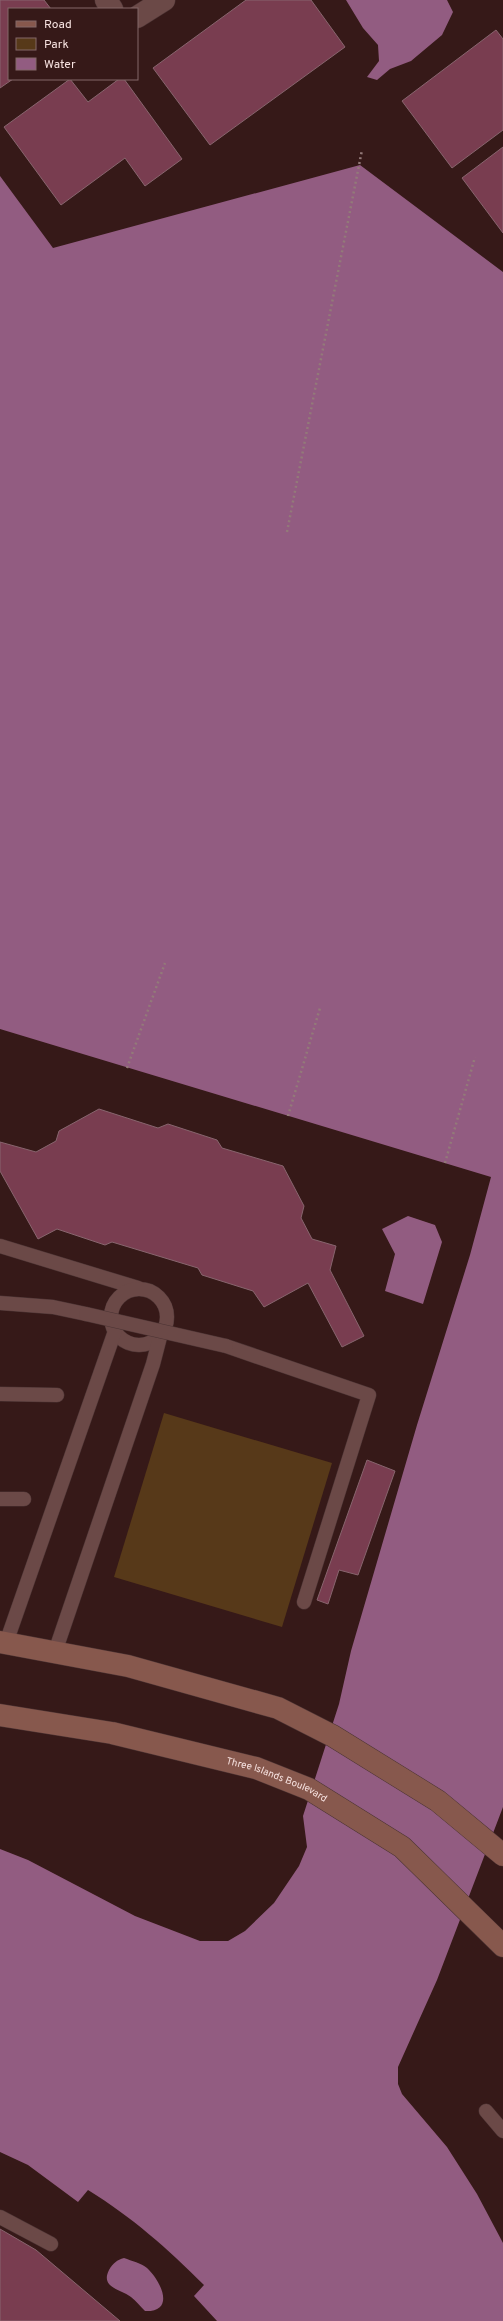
<svg xmlns="http://www.w3.org/2000/svg" width="503" height="2321" font-family="Overpass,sans-serif">
<rect width="100%" height="100%" fill="#361918"/>
<path fill="#573919" d="M 164,1413 L 332,1463 L 282,1627 L 114,1577 Z"/>
<g fill="#925c81">
<path d="M 346,0 L 447,0 L 453,12 L 442,35 L 411,61 L 390,69 L 377,80 L 367,77 L 379,61 L 378,45 L 363,28 Z"/>
<path d="M 360,165 L 503,272 L 503,1807 L 437,1980 L 398,2067 L 398,2084 L 402,2094 L 447,2147 L 477,2194 L 503,2243 L 503,2321 L 217,2321 L 194,2296 L 204,2285 C 167,2248 133,2218 88,2190 L 78,2202 L 28,2165 L 0,2152 L 0,1849 L 28,1860 L 135,1916 L 200,1941 L 228,1941 L 245,1931 L 274,1903 L 299,1866 L 307,1847 L 303,1816 L 339,1704 L 351,1651 L 417,1425 L 470,1255 L 491,1177 L 0,1029 L 0,176 L 53,248 Z"/>
<path d="M 408,1216 L 435,1225 L 442,1242 L 423,1304 L 385,1291 L 395,1254 L 382,1229 Z"/>
<path d="M 124,2258 C 132,2261 141,2263 147,2268 C 161,2281 176,2312 145,2311 C 141,2307 136,2301 131,2297 C 121,2289 100,2288 109,2270 C 113,2263 117,2260 124,2258 Z"/>
</g>
<g fill="#793d50" stroke="#88656e">
<path d="M 0,0 L 44,0 L 51,9 L 9,9 L 9,79 L 13,79 L 0,88 Z"/>
<path d="M 246,0 L 311,0 L 345,47 L 210,145 L 153,68 Z"/>
<path d="M 496,30 L 503,39 L 503,130 L 452,168 L 402,101 Z"/>
<path d="M 70,79 L 88,102 L 119,79 L 124,79 L 182,159 L 145,186 L 125,158 L 61,205 L 4,127 Z"/>
<path d="M 503,147 L 503,233 L 462,178 Z"/>
<path d="M 99,1109 L 158,1128 L 168,1124 L 217,1140 L 222,1148 L 283,1166 L 304,1206 L 301,1218 L 312,1239 L 336,1246 L 330,1270 L 364,1336 L 342,1347 L 308,1283 L 264,1307 L 253,1291 L 202,1275 L 198,1268 L 112,1242 L 105,1245 L 57,1229 L 38,1239 L 0,1171 L 0,1142 L 36,1152 L 56,1141 L 59,1131 Z"/>
<path d="M 367,1460 L 395,1471 L 358,1575 L 339,1570 L 328,1604 L 317,1600 Z"/>
<path d="M 0,2229 L 36,2250 L 120,2321 L 0,2321 Z"/>
</g>
<g fill="none" stroke-linecap="round" stroke-linejoin="round">
<defs>
<g id="lane">
<path d="M 0,1246 L 138,1288"/>
<circle cx="139" cy="1317" r="28"/>
<path d="M 0,1303 L 53,1307 L 86,1314"/>
<path d="M 226,1346 L 369,1395 L 304,1602"/>
<path d="M 0,1394 L 57,1395"/>
<path d="M 0,1499 L 24,1499"/>
<path d="M 6,1643 L 115,1331"/>
<path d="M 55,1652 L 153,1364 L 160,1337"/>
<path d="M 486,2111 L 503,2131"/>
<path d="M 0,2217 L 51,2244"/>
</g>
<g id="street">
<path d="M 106,0 L 112,9"/>
<path d="M 137,17 L 164,0"/>
</g>
<g id="secondary">
<path d="M 0,1642 L 128,1666 L 278,1708 L 333,1736 L 438,1801 L 503,1855"/>
<path id="s1" d="M 0,1715 L 112,1733 L 256,1768 L 309,1789 L 402,1847 L 503,1946"/>
</g>
</defs>
<use href="#lane" stroke="#4c3434" stroke-width="15"/>
<use href="#street" stroke="#4c3434" stroke-width="23"/>
<use href="#secondary" stroke="#4c3434" stroke-width="23"/>
<g stroke="#937a79" stroke-width="2.5" stroke-dasharray="2 3" stroke-linecap="butt">
<path d="M 287,532 L 362,150"/>
<path d="M 127,1068 L 165,963"/>
<path d="M 288,1116 L 320,1008"/>
<path d="M 445,1163 L 475,1057"/>
</g>
<use href="#lane" stroke="#6b4947" stroke-width="14"/>
<use href="#street" stroke="#6b4947" stroke-width="22"/>
<use href="#secondary" stroke="#87584d" stroke-width="22"/>
<defs>
<path id="lane-bridge" d="M 86,1314 L 226,1346"/>
</defs>
<use href="#lane-bridge" stroke="#4c3434" stroke-width="15" stroke-linecap="butt"/>
<use href="#lane-bridge" stroke="#6b4947" stroke-width="14"/>
</g>
<g text-anchor="middle" dominant-baseline="central" stroke-width="3" stroke-linejoin="round" paint-order="stroke">
<g font-size="10" fill="#f7e2e0" stroke="#361918">
<text stroke="none"><textPath href="#s1" startOffset="285">Three Islands Boulevard</textPath></text>
</g>
</g>
<rect x="8" y="8" width="130" height="72" fill="#361918" stroke="#836968"/>
<rect x="16" y="21" width="20" height="6" fill="#87584d" stroke="#836968"/>
<text x="44" y="28" font-size="12" fill="#f7e2e0">Road</text>
<rect x="16" y="38" width="20" height="12" fill="#573919" stroke="#836968"/>
<text x="44" y="48" font-size="12" fill="#f7e2e0">Park</text>
<rect x="16" y="58" width="20" height="12" fill="#925c81" stroke="#836968"/>
<text x="44" y="68" font-size="12" fill="#f7e2e0">Water</text>
</svg>
